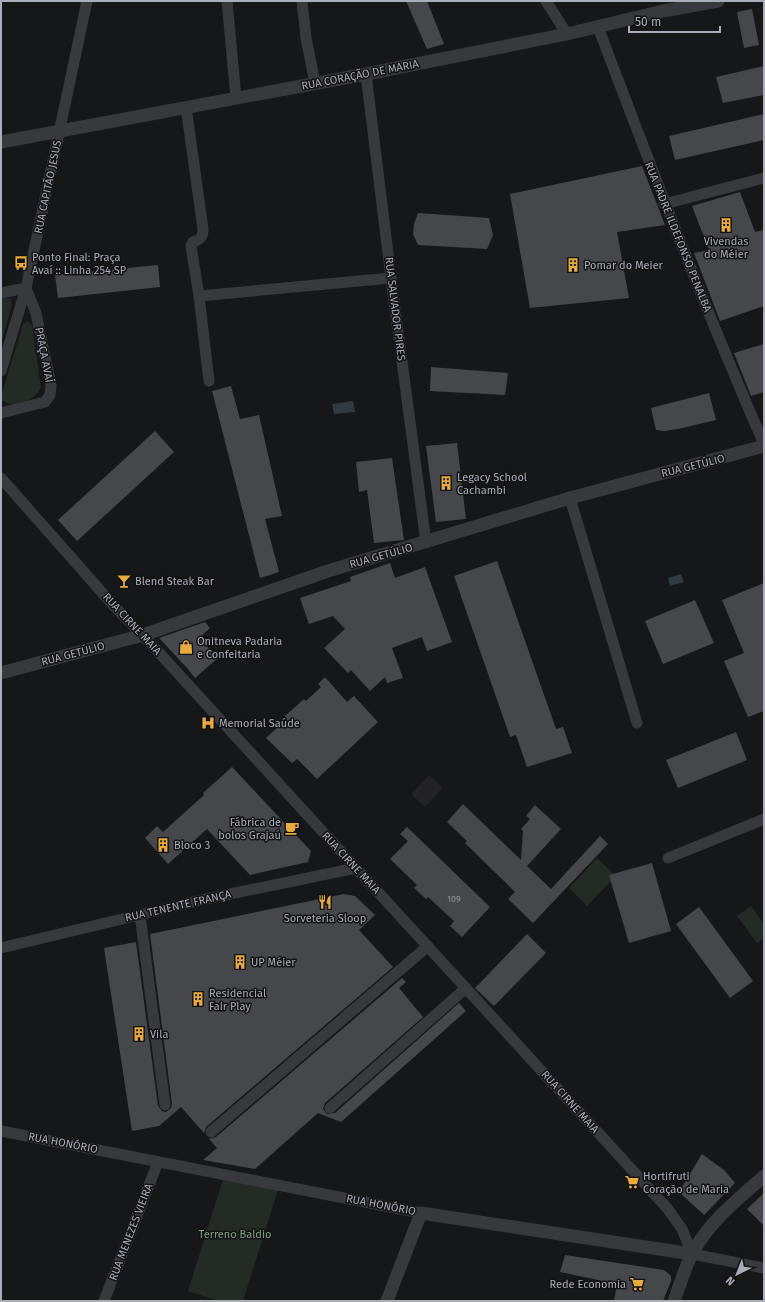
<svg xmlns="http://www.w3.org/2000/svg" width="765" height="1302" font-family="'Fira Sans',sans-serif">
<rect width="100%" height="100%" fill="#161718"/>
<path fill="#232325" d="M 429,775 L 443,788 L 425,807 L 411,794 Z"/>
<g fill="#232b24">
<path d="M 6,298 L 11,299 L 12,306 L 1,344 L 1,299 Z"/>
<path d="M 27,321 L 32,325 L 41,387 C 35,401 14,409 1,400 L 1,396 L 23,324 Z"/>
<path d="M 597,858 L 616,876 L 587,906 L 569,888 Z"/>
<path d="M 751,906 L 764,924 L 764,938 L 757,943 L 737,916 Z"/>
<path d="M 223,1179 L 278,1190 L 243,1301 L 218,1301 L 188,1291 Z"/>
</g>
<g fill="#303a41">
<path d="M 353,401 L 355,412 L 334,414 L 332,404 Z"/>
<path d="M 681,574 L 684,582 L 670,586 L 668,578 Z"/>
</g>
<g fill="#46474b">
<path d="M 406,1 L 427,1 L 444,44 L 427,49 Z"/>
<path d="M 752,9 L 759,45 L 744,48 L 737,12 Z"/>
<path d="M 764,66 L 764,95 L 723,103 L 716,77 Z"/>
<path d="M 764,114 L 764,140 L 675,160 L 669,136 Z"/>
<path d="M 642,166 L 665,225 L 617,232 L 629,298 L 530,308 L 510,194 Z"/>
<path d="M 740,192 L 755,232 L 764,230 L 764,306 L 720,321 L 694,253 L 709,250 L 692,206 Z"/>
<path d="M 418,213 L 489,218 L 493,235 L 487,249 L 418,245 L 413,234 L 414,224 Z"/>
<path d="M 158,265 L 160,287 L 58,298 L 55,275 Z"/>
<path d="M 764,344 L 764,392 L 751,396 L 734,353 Z"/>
<path d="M 431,367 L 508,373 L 505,395 L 430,391 Z"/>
<path d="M 231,386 L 240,419 L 259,415 L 282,516 L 265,519 L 279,572 L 260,578 L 212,391 Z"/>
<path d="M 709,393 L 716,420 L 678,429 L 664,431 L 656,430 L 651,408 Z"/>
<path d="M 155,431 L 174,452 L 77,541 L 58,520 Z"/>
<path d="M 457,443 L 466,519 L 436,522 L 426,446 Z"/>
<path d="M 392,458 L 404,540 L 374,543 L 367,490 L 359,492 L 356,462 Z"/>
<path d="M 497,561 L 556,729 L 563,727 L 572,753 L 527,767 L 516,735 L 510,737 L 454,576 Z"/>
<path d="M 390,563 L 395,578 L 425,567 L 452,642 L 427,651 L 422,637 L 392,648 L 403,678 L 387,683 L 385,677 L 370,691 L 351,670 L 348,673 L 324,648 L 345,629 L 333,616 L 309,624 L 300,598 L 351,581 L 350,577 Z"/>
<path d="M 764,583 L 764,711 L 748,717 L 724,661 L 744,653 L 722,600 Z"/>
<path d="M 695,600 L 714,643 L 663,664 L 645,621 Z"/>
<path d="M 205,622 L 210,628 L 199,638 L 218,658 L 195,678 L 187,668 L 159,638 Z"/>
<path d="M 325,677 L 347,702 L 354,696 L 378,722 L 317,779 L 297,759 L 292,763 L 266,738 L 287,719 L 284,717 L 304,699 L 306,701 L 321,687 L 318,684 Z"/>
<path d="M 736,732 L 747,760 L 678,788 L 666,760 Z"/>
<path d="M 232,767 L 311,851 L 308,862 L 250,875 L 207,829 L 168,864 L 145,838 L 157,826 L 163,832 L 204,795 L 203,793 Z"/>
<path d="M 463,804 L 521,860 L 523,831 L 521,829 L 530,819 L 526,816 L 535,805 L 561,829 L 527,866 L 551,889 L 600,836 L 608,844 L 533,923 L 508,899 L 515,892 L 465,843 L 467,841 L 447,822 Z"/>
<path d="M 407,827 L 490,907 L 462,937 L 450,926 L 454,921 L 428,897 L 426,899 L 414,888 L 417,885 L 390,859 L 408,841 L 400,834 Z"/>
<path d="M 652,863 L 671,931 L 629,943 L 609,875 Z"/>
<path d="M 344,894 L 355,896 L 375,915 L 359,930 L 393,967 L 206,1127 L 204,1133 L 181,1107 L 159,1126 L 132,1131 L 104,948 L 136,942 L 158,1106 L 162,1111 L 166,1112 L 171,1108 L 172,1104 L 150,934 Z"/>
<path d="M 699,907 L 753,981 L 730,998 L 676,924 Z"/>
<path d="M 527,934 L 546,953 L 494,1006 L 475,988 Z"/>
<path d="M 402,978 L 406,982 L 399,988 L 423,1017 L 325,1103 L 323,1109 L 327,1114 L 335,1113 L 459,1003 L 466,1011 L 341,1122 L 318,1113 L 255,1169 L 203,1160 L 217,1148 L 209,1139 L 216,1137 Z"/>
<path d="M 702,1154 L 724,1170 L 735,1183 L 704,1215 L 679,1192 Z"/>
<path d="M 764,1193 L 764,1226 L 747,1209 Z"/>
<path d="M 565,1255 L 664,1270 L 671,1276 L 671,1281 L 663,1301 L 614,1301 L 617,1284 L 560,1272 Z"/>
</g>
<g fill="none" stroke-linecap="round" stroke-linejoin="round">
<g stroke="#38393d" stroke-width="11">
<path d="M 227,1 L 236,98"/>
<path d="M 302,1 L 306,38 L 315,83"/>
<path d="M 546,1 L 567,34"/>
<path d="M 598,27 C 651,167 704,307 764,444"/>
<path d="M 366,74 L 391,278 L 426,543"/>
<path d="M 186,107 L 203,229 C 203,237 201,239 193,242 L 191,246 L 199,296 L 209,381"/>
<path d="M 664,204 L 764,178"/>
<path d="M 1,293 L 26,288"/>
<path d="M 199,296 L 391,278"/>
<path d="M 1,371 L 26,288 L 87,1"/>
<path d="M 1,413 L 45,402 L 50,395 L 51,386 L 36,313 L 26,288"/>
<path d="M 1,478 L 114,606 L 152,645 L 667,1208 L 682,1229 L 692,1254 L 764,1268"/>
<path d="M 570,498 L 637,723"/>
<path d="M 668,858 L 764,819"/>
<path d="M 140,915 L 165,1105"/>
<path d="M 1,948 L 206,899 L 356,868"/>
<path d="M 330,1108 L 466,988"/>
<path d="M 1,1131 L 421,1213"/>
<path d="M 211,1132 L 428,946"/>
<path d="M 104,1301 L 158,1162"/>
</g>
<g stroke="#38393d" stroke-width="13">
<path d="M 1,142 L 366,74 L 567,34 L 663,11 L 718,1"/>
<path d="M 1,673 L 143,635 L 328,571 L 570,498 L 764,446"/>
<path d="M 387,1301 L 421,1213 L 692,1254"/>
<path d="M 674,1301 C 680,1285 685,1267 693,1252 C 710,1221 738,1199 764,1176"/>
</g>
</g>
<defs>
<symbol id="building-bare" viewBox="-9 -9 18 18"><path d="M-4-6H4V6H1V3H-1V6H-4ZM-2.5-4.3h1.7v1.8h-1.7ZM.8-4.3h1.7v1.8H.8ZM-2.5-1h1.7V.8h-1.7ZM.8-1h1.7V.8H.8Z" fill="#e9ab3e" stroke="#111213" stroke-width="2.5" paint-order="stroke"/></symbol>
<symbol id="bus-bare" viewBox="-9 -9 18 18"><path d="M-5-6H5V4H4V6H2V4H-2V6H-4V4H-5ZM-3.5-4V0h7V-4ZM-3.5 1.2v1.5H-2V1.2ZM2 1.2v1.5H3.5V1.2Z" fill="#e9ab3e" stroke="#111213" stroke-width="2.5" paint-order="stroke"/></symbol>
<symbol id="bar-bare" viewBox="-9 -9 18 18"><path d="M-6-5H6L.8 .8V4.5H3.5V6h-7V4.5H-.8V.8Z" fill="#e9ab3e" stroke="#111213" stroke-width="2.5" paint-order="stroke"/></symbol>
<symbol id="shop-bare" viewBox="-9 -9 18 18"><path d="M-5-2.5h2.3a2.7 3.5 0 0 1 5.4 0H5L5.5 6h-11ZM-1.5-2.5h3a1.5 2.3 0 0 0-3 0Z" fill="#e9ab3e" stroke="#111213" stroke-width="2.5" paint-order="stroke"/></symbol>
<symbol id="hospital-bare" viewBox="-9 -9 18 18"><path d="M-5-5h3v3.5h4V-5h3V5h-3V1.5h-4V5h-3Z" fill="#e9ab3e" stroke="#111213" stroke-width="2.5" paint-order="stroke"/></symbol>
<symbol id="cafe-bare" viewBox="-9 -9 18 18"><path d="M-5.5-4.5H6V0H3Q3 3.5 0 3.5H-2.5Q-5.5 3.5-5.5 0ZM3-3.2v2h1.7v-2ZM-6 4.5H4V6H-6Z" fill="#e9ab3e" stroke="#111213" stroke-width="2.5" paint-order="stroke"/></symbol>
<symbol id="restaurant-bare" viewBox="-9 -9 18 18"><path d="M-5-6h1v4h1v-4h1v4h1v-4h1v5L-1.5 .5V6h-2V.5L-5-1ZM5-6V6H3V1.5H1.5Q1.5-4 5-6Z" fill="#e9ab3e" stroke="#111213" stroke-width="2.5" paint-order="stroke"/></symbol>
<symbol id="supermarket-bare" viewBox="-9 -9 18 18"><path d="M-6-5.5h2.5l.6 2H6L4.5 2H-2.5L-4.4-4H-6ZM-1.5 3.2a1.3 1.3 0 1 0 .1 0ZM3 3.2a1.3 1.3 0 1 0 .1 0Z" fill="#e9ab3e" stroke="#111213" stroke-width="2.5" paint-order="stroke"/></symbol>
</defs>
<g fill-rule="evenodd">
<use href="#building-bare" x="716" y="215" width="20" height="20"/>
<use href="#bus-bare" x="11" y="253" width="20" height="20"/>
<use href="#building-bare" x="563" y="255" width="20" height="20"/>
<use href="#building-bare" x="436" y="473" width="20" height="20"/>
<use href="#bar-bare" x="114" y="571" width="20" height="20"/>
<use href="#shop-bare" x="176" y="637" width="20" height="20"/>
<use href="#hospital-bare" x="198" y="713" width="20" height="20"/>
<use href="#cafe-bare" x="282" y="818" width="20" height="20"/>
<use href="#building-bare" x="153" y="835" width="20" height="20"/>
<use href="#restaurant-bare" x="315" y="892" width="20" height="20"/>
<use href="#building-bare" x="230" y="952" width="20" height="20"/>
<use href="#building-bare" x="188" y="989" width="20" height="20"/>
<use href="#building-bare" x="129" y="1024" width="20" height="20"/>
<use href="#supermarket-bare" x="622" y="1172" width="20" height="20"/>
<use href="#supermarket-bare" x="627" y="1274" width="20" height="20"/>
</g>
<g text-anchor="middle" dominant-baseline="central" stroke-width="3" stroke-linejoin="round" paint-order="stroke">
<g font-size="9" fill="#90949d">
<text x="454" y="899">109</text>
</g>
<g font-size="11" fill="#a9aeb8" stroke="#111213">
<text transform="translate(360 75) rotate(-11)">RUA CORAÇÃO DE MARIA</text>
<text transform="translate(48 187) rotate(-78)">RUA CAPITÃO JESUS</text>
<text transform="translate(678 237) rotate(68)">RUA PADRE ILDEFONSO PENALBA</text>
<text transform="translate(395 309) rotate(83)">RUA SALVADOR PIRES</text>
<text transform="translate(44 355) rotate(79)">PRAÇA AVAÍ</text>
<text transform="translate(693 466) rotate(-14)">RUA GETÚLIO</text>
<text transform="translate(381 556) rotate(-16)">RUA GETÚLIO</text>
<text transform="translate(132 624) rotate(47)">RUA CIRNE MAIA</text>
<text transform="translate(73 654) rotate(-15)">RUA GETÚLIO</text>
<text transform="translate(351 863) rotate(47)">RUA CIRNE MAIA</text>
<text transform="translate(178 906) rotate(-13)">RUA TENENTE FRANÇA</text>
<text transform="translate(570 1102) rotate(48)">RUA CIRNE MAIA</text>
<text transform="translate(63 1143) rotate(11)">RUA HONÓRIO</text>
<text transform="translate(381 1205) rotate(11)">RUA HONÓRIO</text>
<text transform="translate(131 1232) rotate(-69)">RUA MENEZES VIEIRA</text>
</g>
<g font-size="11" fill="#a9aeb8" stroke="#111213" text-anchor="start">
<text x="726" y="241" text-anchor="middle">Vivendas<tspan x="726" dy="13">do Méier</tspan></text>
<text x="32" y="257">Ponto Final: Praça<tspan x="32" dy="13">Avaí :: Linha 254 SP</tspan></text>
<text x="584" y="265">Pomar do Meier</text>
<text x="457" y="477">Legacy School<tspan x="457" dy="13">Cachambi</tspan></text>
<text x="135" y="581">Blend Steak Bar</text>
<text x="197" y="641">Onitneva Padaria<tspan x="197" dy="13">e Confeitaria</tspan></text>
<text x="219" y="723">Memorial Saúde</text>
<text x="281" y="822" text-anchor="end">Fábrica de<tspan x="281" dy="13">bolos Grajaú</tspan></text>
<text x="174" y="845">Bloco 3</text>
<text x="325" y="918" text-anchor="middle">Sorveteria Sloop</text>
<text x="251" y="962">UP Méier</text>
<text x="209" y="993">Residencial<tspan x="209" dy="13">Fair Play</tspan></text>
<text x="150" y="1034">Vila</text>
<text x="643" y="1176">Hortifruti<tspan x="643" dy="13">Coração de Maria</tspan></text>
<text x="626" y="1284" text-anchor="end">Rede Economia</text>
</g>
<g font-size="11" fill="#81a282" stroke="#111213">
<text x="235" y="1234">Terreno Baldio</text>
</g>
</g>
<rect width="765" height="1302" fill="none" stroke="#a9aeb8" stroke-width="4"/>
<g transform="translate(737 1274) rotate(223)" stroke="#111213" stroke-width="3" paint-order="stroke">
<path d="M0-3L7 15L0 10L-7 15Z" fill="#a9aeb8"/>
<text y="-6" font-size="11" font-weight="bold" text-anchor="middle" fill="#a9aeb8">N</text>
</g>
<path d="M629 26v6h91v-6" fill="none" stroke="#a9aeb8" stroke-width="2"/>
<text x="635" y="26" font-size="12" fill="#a9aeb8" stroke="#111213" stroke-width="3" paint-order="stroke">50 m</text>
</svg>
